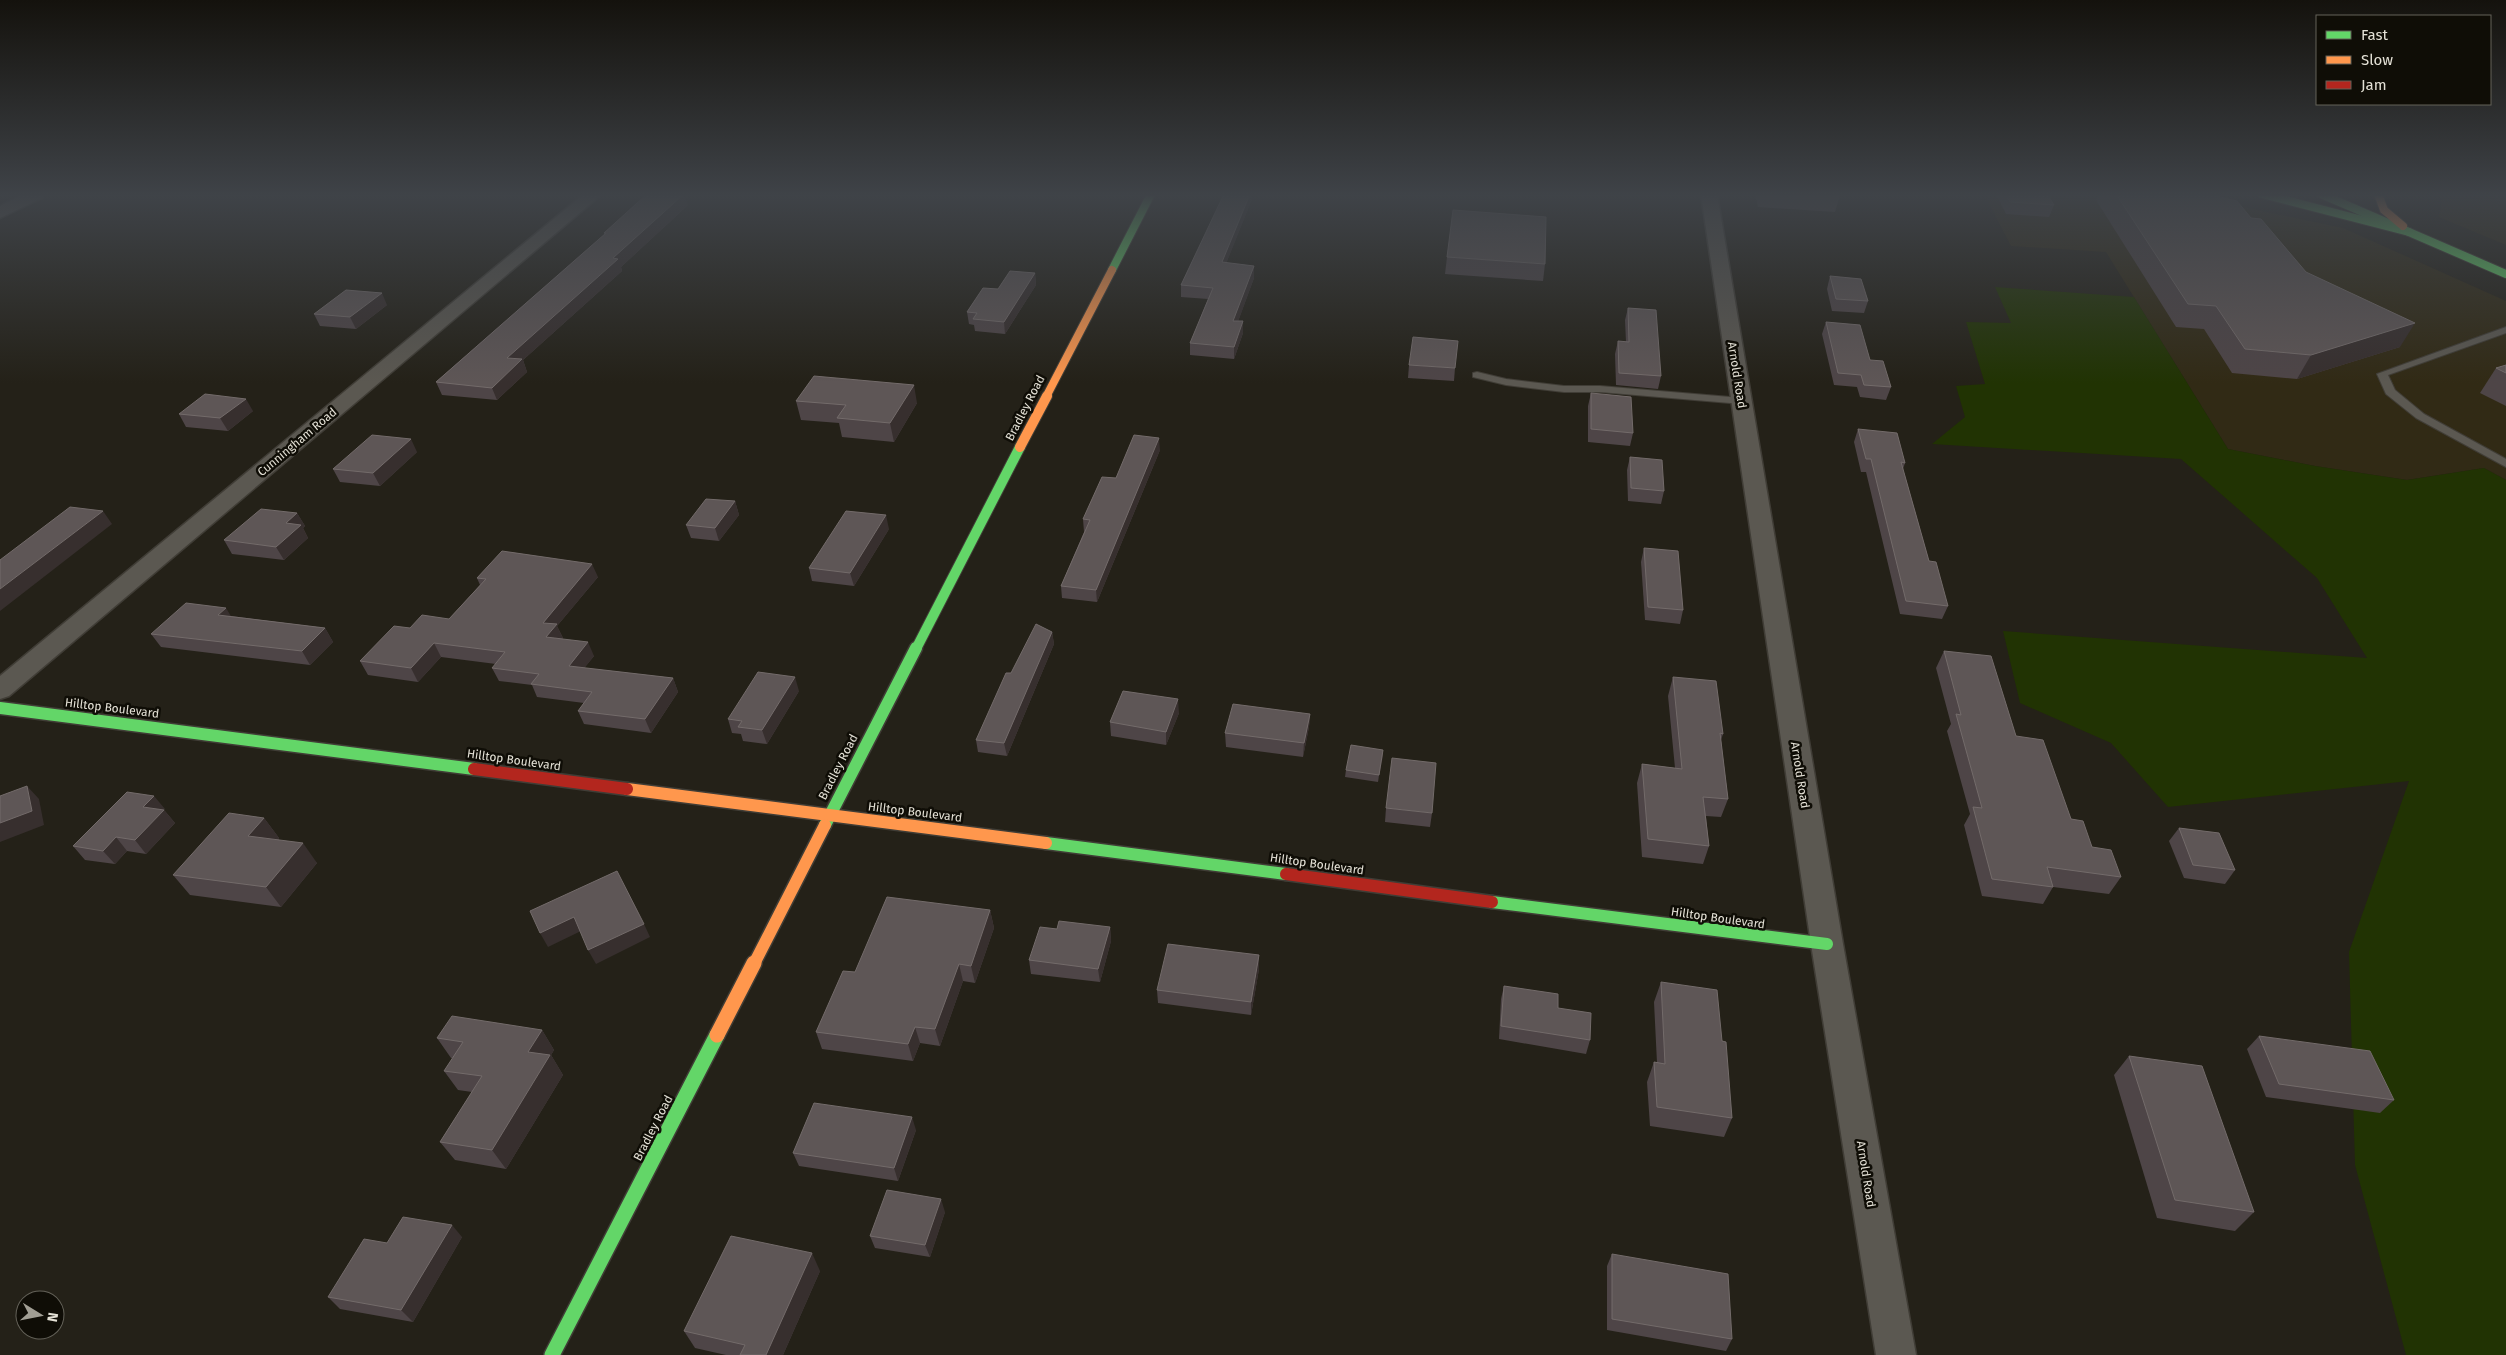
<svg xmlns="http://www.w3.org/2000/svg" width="2506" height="1355" font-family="'Fira Sans',sans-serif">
<rect width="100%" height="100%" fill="#242118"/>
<g fill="#312a15">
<path d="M 1984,194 L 2182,194 L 2343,228 L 2506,301 L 2506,480 L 2484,468 L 2407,480 L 2315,466 L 2228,449 L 2106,252 L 2011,246 Z"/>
<path d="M 2443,195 L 2506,198 L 2506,245 L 2439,217 Z"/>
</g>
<path fill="#213303" d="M 1995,287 L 2134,297 L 2228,449 L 2315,466 L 2407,480 L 2484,468 L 2506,480 L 2506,1355 L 2406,1355 L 2355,1165 L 2349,952 L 2409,781 L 2168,807 L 2111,743 L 2020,703 L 2003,631 L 2367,658 L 2317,578 L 2181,459 L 1932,444 L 1965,417 L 1956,386 L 1985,384 L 1966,322 L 2011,323 Z"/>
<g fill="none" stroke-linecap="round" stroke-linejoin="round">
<defs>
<g id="lane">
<path d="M 2506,327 L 2506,333 L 2388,375 L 2395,390 L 2424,414 L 2506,459 L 2506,467 L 2416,418 L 2386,394 L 2377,374 Z"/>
<path d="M 1477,372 L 1506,379 L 1564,386 L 1600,386 L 1742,398 L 1747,401 L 1742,404 L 1600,392 L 1564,392 L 1506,385 L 1473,377 L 1473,373 Z"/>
</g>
<g id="street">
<path d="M 24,194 L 44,194 L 42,198 L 0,218 L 0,206 Z"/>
<path d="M 584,194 L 602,194 L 9,696 L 0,699 L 0,676 Z"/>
<path d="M 1701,194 L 1717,194 L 1843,944 L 1916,1355 L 1876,1355 L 1811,944 Z"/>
</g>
<g id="fast-far3">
<path d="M 2262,194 L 2409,232"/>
<path d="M 2321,194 L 2506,274"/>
<path d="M 1112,270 L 1151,194"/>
</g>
<path id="fast-far2" d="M 916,649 L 1020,447"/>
<g id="fast-far1">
<path d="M 0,708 L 474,769"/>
<path d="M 825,825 L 916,648"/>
<path d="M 1046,843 L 1286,874"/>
<path d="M 1492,902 L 1827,944"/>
</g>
<path id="fast" d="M 552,1355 L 717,1035"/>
<g id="slow-far3">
<path d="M 2378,194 L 2384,210 L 2403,226"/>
<path d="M 1046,397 L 1112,270"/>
</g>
<path id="slow-far2" d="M 1020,447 L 1047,396"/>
<g id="slow-far1">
<path d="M 627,789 L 1046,843"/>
<path d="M 754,964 L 825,825"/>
</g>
<path id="slow" d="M 717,1035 L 754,963"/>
<g id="jam">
<path d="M 474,769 L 627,789"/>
<path d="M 1286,874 L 1492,902"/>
</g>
</defs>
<use href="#lane" stroke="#403d36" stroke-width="2"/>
<use href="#street" stroke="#403d36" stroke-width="3"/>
<use href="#fast-far3" stroke="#403d36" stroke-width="10"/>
<use href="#fast-far2" stroke="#403d36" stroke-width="12"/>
<use href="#fast-far1" stroke="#403d36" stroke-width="15"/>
<use href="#fast" stroke="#403d36" stroke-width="18"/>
<use href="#slow-far3" stroke="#403d36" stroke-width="10"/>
<use href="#slow-far2" stroke="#403d36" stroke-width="12"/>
<use href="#slow-far1" stroke="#403d36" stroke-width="15"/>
<use href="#slow" stroke="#403d36" stroke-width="18"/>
<use href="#jam" stroke="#403d36" stroke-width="15"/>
<use href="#lane" fill="#5b5851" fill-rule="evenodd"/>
<use href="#street" fill="#5b5851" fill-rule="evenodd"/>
<use href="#fast-far3" stroke="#63d668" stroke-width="8"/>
<use href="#fast-far2" stroke="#63d668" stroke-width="10"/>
<use href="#fast-far1" stroke="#63d668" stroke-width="12"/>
<use href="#fast" stroke="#63d668" stroke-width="15"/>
<use href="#slow-far3" stroke="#ff974d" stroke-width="8"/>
<use href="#slow-far2" stroke="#ff974d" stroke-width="10"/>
<use href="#slow-far1" stroke="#ff974d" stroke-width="12"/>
<use href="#slow" stroke="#ff974d" stroke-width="15"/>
<use href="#jam" stroke="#b3261e" stroke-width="12"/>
</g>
<g fill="#4e4547">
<path d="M 1252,194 L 1252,199 L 1226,263 L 1254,278 L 1238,321 L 1243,321 L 1243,333 L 1234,359 L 1190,355 L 1190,343 L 1208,299 L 1181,297 L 1181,285 Z"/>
<path d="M 1755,194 L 1840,194 L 1840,195 L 1835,212 L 1758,207 Z"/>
<path d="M 1996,194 L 2047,194 L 2054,205 L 2049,217 L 2006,214 Z"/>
<path d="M 2099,194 L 2116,194 L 2251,218 L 2306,272 L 2400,347 L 2297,379 L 2232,373 L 2204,329 L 2176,327 L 2096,200 Z"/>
<path d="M 688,205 L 621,267 L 622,271 L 523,360 L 527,372 L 497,400 L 442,395 L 436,382 L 604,235 L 604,233 Z"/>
<path d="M 1447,257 L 1545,264 L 1543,281 L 1445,274 Z"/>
<path d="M 1035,273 L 1036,285 L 1005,334 L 975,331 L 974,325 L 969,324 L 967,312 L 998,289 Z"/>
<path d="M 1830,276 L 1868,301 L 1864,313 L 1832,311 L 1827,289 Z"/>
<path d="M 387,305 L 356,329 L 320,326 L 314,314 Z"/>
<path d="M 1628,308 L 1661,376 L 1658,389 L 1616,385 L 1615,354 L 1618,341 L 1626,342 L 1625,320 Z"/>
<path d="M 1826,322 L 1870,360 L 1891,387 L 1886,400 L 1860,397 L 1857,387 L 1834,385 L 1822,334 Z"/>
<path d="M 1409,365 L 1455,368 L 1454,381 L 1408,378 Z"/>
<path d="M 2506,365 L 2506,406 L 2480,393 L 2496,368 Z"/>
<path d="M 1591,393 L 1633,433 L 1630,446 L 1588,442 L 1588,406 Z"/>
<path d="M 796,401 L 917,403 L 894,442 L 842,437 L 839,423 L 801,420 Z"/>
<path d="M 253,411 L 228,431 L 186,427 L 179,414 Z"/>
<path d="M 1858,429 L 1905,463 L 1903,469 L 1929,561 L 1948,606 L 1942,619 L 1900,614 L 1866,472 L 1861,472 L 1854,442 Z"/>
<path d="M 1160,450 L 1097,602 L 1062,598 L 1061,586 L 1084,532 L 1083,519 L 1116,478 Z"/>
<path d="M 417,452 L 380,486 L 340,482 L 333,469 Z"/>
<path d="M 1630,457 L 1664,491 L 1661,504 L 1628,501 L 1627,470 Z"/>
<path d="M 735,501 L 739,515 L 719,541 L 691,538 L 686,525 Z"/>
<path d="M 297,513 L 305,526 L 303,528 L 308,538 L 284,560 L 232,554 L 224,540 Z"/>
<path d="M 889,529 L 854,586 L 812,581 L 809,568 Z"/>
<path d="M 1644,548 L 1683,610 L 1680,624 L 1645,620 L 1641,562 Z"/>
<path d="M 598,577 L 557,626 L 563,638 L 562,639 L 594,656 L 584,668 L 673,678 L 678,692 L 651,733 L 584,724 L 578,711 L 584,703 L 537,697 L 532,685 L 499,681 L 492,668 L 496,664 L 441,657 L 418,682 L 368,675 L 360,661 L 410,628 L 449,619 L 480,585 L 477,578 Z"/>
<path d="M 231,616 L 325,628 L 333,642 L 310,665 L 161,647 L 151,634 Z"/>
<path d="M 1052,632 L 1054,644 L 1007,756 L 978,752 L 976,740 Z"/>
<path d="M 1944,651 L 2092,847 L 2121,877 L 2109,894 L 2053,887 L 2043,904 L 1982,896 L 1964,825 L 1970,814 L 1947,731 L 1951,724 L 1936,668 Z"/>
<path d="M 1673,677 L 1723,734 L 1721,740 L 1728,799 L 1721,817 L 1706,816 L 1709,846 L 1703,864 L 1642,857 L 1637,783 L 1642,764 L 1675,768 L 1668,696 Z"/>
<path d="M 799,691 L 767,744 L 743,741 L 741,734 L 732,733 L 728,719 Z"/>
<path d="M 1179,713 L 1166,745 L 1111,736 L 1110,722 Z"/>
<path d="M 1310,714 L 1309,727 L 1303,757 L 1226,747 L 1225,733 Z"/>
<path d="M 1383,750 L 1378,782 L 1345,777 L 1346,770 Z"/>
<path d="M 1386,808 L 1432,813 L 1430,827 L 1385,822 Z"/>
<path d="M 165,809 L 164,810 L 175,823 L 146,854 L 127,851 L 115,864 L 85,860 L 73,846 Z"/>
<path d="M 264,818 L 279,838 L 278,839 L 317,863 L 281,907 L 190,895 L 173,875 Z"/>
<path d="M 2179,828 L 2235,870 L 2225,884 L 2184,878 L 2169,841 Z"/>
<path d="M 990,910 L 994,928 L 975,983 L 963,981 L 940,1046 L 920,1043 L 913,1061 L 822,1049 L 816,1032 L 855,972 Z"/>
<path d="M 1110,927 L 1111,941 L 1100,982 L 1031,974 L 1029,960 L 1057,929 Z"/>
<path d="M 1259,955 L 1259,969 L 1251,1015 L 1158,1003 L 1157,990 Z"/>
<path d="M 1661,982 L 1722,1041 L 1732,1118 L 1724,1137 L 1650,1126 L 1647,1082 L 1654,1062 L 1657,1063 L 1654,1002 Z"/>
<path d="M 1504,986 L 1558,1008 L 1590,1040 L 1586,1054 L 1499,1039 L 1501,999 Z"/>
<path d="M 542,1030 L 554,1050 L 551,1055 L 563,1075 L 506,1169 L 455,1160 L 440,1142 L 472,1092 L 458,1090 L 444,1071 L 453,1058 L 451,1058 L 437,1038 Z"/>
<path d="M 2259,1036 L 2394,1100 L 2380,1113 L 2266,1097 L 2247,1049 Z"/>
<path d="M 2129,1056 L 2254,1212 L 2235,1231 L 2157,1218 L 2114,1075 Z"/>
<path d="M 916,1130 L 898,1181 L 799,1166 L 793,1153 Z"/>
<path d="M 945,1212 L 930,1257 L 875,1248 L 870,1236 Z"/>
<path d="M 462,1237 L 413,1322 L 340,1309 L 328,1297 L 387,1243 Z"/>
<path d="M 1612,1254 L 1732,1339 L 1726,1351 L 1607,1330 L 1607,1266 Z"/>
<path d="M 820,1271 L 783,1355 L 726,1355 L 695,1348 L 684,1331 Z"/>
</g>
<g fill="#372f2e">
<path d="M 684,194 L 688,205 L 621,267 L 622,271 L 523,360 L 527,372 L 497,400 L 492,388 L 507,358 L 613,258 Z"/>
<path d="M 1250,194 L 1252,194 L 1252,199 L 1222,274 L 1222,262 Z"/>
<path d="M 1254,266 L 1254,278 L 1234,333 L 1233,321 Z"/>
<path d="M 1035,273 L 1036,285 L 1005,334 L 1004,322 Z"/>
<path d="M 382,293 L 387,305 L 356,329 L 350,317 Z"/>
<path d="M 1243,321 L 1243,333 L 1234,359 L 1234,347 Z"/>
<path d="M 2415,323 L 2400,347 L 2297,379 L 2311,355 Z"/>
<path d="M 914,385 L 917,403 L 894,442 L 890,423 Z"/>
<path d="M 246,399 L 253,411 L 228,431 L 220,418 Z"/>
<path d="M 1159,438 L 1160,450 L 1097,602 L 1096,590 Z"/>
<path d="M 411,439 L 417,452 L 380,486 L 373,473 Z"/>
<path d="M 735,501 L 739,515 L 719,541 L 715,528 Z"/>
<path d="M 103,511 L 112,524 L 0,611 L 0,589 Z"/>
<path d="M 297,513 L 305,526 L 303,528 L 308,538 L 284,560 L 276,547 L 286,523 Z"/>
<path d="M 886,515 L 889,529 L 854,586 L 850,573 Z"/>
<path d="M 592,564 L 598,577 L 557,626 L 563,638 L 552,651 L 546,637 L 543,623 Z"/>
<path d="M 226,608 L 234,621 L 218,615 Z"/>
<path d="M 325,628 L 333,642 L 310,665 L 302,651 Z"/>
<path d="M 1052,632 L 1054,644 L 1007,756 L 1004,743 Z"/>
<path d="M 588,642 L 594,656 L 575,680 L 569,666 Z"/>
<path d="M 434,643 L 441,657 L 418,682 L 411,668 Z"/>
<path d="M 795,677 L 799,691 L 767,744 L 762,730 Z"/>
<path d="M 673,678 L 678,692 L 651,733 L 645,719 Z"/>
<path d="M 1178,699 L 1179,713 L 1166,745 L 1166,732 Z"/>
<path d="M 1310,714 L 1309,727 L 1303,757 L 1304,743 Z"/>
<path d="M 1383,750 L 1383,756 L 1378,782 L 1379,775 Z"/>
<path d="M 27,786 L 39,799 L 44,825 L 0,842 L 0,823 Z"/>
<path d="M 154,796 L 165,809 L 164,810 L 175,823 L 146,854 L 135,840 L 143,807 Z"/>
<path d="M 264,818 L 279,838 L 263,856 L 248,836 Z"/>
<path d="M 116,837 L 127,851 L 115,864 L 103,851 Z"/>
<path d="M 303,843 L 317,863 L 281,907 L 266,887 Z"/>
<path d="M 990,910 L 994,928 L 975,983 L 971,966 Z"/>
<path d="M 574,917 L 581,931 L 548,947 L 540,933 Z"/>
<path d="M 644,924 L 650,937 L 596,964 L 588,950 Z"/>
<path d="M 1110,927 L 1111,941 L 1100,982 L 1098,969 Z"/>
<path d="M 1259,955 L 1259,969 L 1251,1015 L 1251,1002 Z"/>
<path d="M 959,964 L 963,981 L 940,1046 L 935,1029 Z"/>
<path d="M 915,1027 L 920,1043 L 913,1061 L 908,1044 Z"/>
<path d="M 542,1030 L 554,1050 L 551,1055 L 563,1075 L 506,1169 L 492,1150 L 528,1052 Z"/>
<path d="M 912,1117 L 916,1130 L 898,1181 L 894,1168 Z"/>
<path d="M 941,1199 L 945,1212 L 930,1257 L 925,1245 Z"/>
<path d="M 452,1225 L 462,1237 L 413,1322 L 401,1310 Z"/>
<path d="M 812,1253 L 820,1271 L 783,1355 L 766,1355 Z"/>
</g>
<g fill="#5e5656" stroke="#736b6a">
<path d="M 647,194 L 684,194 L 613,258 L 618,259 L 507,358 L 522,359 L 492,388 L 436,382 L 606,233 L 604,233 Z"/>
<path d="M 1224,194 L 1250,194 L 1222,262 L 1254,266 L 1233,321 L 1243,321 L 1234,347 L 1190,343 L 1213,288 L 1181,285 Z"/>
<path d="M 1818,194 L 1840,194 L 1840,195 Z"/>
<path d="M 2006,194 L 2047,194 L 2054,205 L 2010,202 Z"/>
<path d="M 2116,194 L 2207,194 L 2237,201 L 2251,218 L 2261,219 L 2306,272 L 2415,323 L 2311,355 L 2245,349 L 2216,306 L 2188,304 Z"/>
<path d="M 1453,210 L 1546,217 L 1545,264 L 1447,257 Z"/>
<path d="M 1010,271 L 1035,273 L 1004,322 L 973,319 L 977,313 L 967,312 L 983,288 L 998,289 Z"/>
<path d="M 1830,276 L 1861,279 L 1868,301 L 1836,299 Z"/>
<path d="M 346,290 L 382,293 L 350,317 L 314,314 Z"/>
<path d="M 1628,308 L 1656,310 L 1661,376 L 1619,373 L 1618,341 L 1629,342 Z"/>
<path d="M 1826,322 L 1860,325 L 1870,360 L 1883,361 L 1891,387 L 1864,385 L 1861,375 L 1838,373 Z"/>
<path d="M 1413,337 L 1458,341 L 1455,368 L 1409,365 Z"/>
<path d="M 2506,365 L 2506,373 L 2496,368 Z"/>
<path d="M 814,376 L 914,385 L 890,423 L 837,418 L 846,405 L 796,401 Z"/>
<path d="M 1591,393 L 1631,397 L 1633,433 L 1591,429 Z"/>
<path d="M 205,394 L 246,399 L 220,418 L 179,414 Z"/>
<path d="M 1858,429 L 1897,433 L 1905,463 L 1901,462 L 1929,561 L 1936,562 L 1948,606 L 1906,601 L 1871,459 L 1866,459 Z"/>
<path d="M 372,435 L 411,439 L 373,473 L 333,469 Z"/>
<path d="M 1134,435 L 1159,438 L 1096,590 L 1061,586 L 1090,520 L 1083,519 L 1102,477 L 1116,478 Z"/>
<path d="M 1630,457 L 1662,460 L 1664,491 L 1631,488 Z"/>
<path d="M 706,499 L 735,501 L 715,528 L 686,525 Z"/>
<path d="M 70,507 L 103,511 L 0,589 L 0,560 Z"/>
<path d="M 261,509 L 297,513 L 286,523 L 301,525 L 276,547 L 224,540 Z"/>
<path d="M 846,511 L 886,515 L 850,573 L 809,568 Z"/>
<path d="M 1644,548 L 1678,551 L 1683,610 L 1648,607 Z"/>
<path d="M 502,551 L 592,564 L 543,623 L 557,624 L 546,637 L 588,642 L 569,666 L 673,678 L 645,719 L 578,711 L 592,692 L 531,684 L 539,674 L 492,668 L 505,652 L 434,643 L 411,668 L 360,661 L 394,626 L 410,628 L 422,615 L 449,619 L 486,579 L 477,578 Z"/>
<path d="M 186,603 L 226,608 L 218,615 L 325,628 L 302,651 L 151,634 Z"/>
<path d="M 1036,624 L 1052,632 L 1004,743 L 976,740 L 1006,673 L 1011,673 Z"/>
<path d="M 1944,651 L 1991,656 L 2016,736 L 2043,740 L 2071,819 L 2083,821 L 2092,847 L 2111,850 L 2121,877 L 2047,867 L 2053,887 L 1992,879 L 1973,807 L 1982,808 L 1956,714 L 1961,715 Z"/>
<path d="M 758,672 L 795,677 L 762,730 L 738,727 L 742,721 L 728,719 Z"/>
<path d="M 1673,677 L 1716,681 L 1723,734 L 1720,733 L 1728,799 L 1703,797 L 1709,846 L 1648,839 L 1642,764 L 1682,769 Z"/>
<path d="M 1123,691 L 1178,699 L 1166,732 L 1110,722 Z"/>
<path d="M 1233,704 L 1310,714 L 1304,743 L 1225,733 Z"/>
<path d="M 1351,745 L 1383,750 L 1379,775 L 1346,770 Z"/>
<path d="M 1392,758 L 1436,763 L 1432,813 L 1386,808 Z"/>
<path d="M 27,786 L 32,811 L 0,823 L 0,796 Z"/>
<path d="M 127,792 L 154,796 L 143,807 L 164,810 L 135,840 L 116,837 L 103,851 L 73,846 Z"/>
<path d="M 229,813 L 264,818 L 248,836 L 303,843 L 266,887 L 173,875 Z"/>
<path d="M 2179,828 L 2219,833 L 2235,870 L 2193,865 Z"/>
<path d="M 617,871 L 644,924 L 588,950 L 574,917 L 540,933 L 530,911 Z"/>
<path d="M 887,897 L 990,910 L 971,966 L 959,964 L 935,1029 L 915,1027 L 908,1044 L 816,1032 L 843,971 L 855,972 Z"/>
<path d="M 1059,921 L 1110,927 L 1098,969 L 1029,960 L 1040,927 L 1057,929 Z"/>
<path d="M 1168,944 L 1259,955 L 1251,1002 L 1157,990 Z"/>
<path d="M 1661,982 L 1717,990 L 1722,1041 L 1726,1042 L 1732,1118 L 1657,1107 L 1654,1062 L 1665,1064 Z"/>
<path d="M 1504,986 L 1558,994 L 1558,1008 L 1591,1013 L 1590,1040 L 1501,1026 Z"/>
<path d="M 452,1016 L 542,1030 L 528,1052 L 550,1055 L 492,1150 L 440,1142 L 482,1076 L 444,1071 L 463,1042 L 437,1038 Z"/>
<path d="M 2259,1036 L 2370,1051 L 2394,1100 L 2279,1084 Z"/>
<path d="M 2129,1056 L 2202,1066 L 2254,1212 L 2175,1200 Z"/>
<path d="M 814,1103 L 912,1117 L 894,1168 L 793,1153 Z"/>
<path d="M 887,1190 L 941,1199 L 925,1245 L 870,1236 Z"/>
<path d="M 403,1217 L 452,1225 L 401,1310 L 328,1297 L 364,1239 L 387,1243 Z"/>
<path d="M 731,1236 L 812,1253 L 766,1355 L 740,1355 L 745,1345 L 684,1331 Z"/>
<path d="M 1612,1254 L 1728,1274 L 1732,1339 L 1612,1319 Z"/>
</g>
<linearGradient id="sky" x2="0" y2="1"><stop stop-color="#14120d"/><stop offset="0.51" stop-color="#3f4348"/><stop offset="1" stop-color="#3f4348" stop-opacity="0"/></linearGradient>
<rect width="2506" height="383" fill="url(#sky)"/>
<g text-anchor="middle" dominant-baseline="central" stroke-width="5" stroke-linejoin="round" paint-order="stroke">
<g font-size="12" fill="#e4e1d6" stroke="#0f0d06">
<text transform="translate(1737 375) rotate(81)">Arnold Road</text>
<text transform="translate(1025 408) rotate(-63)">Bradley Road</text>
<text transform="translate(297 442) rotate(-40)">Cunningham Road</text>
<text transform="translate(112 708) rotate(7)">Hilltop Boulevard</text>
<text transform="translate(514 760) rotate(8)">Hilltop Boulevard</text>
<text transform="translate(838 767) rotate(-63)">Bradley Road</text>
<text transform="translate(1800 775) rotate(81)">Arnold Road</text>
<text transform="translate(915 812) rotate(7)">Hilltop Boulevard</text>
<text transform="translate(1317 864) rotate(8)">Hilltop Boulevard</text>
<text transform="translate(1718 918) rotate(8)">Hilltop Boulevard</text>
<text transform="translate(653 1128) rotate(-63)">Bradley Road</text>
<text transform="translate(1866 1174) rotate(81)">Arnold Road</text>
</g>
</g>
<rect x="2316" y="15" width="175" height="90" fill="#0f0d06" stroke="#646259"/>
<rect x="2326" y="31" width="25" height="8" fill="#63d668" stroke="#646259"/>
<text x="2361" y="40" font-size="15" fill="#e4e1d6">Fast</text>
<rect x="2326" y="56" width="25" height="8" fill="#ff974d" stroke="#646259"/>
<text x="2361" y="65" font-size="15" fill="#e4e1d6">Slow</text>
<rect x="2326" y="81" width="25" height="8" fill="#b3261e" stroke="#646259"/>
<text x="2361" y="90" font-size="15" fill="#e4e1d6">Jam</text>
<g transform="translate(40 1315) rotate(100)"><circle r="24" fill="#0f0d06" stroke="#646259"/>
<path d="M0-4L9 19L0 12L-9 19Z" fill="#a19e94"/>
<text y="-8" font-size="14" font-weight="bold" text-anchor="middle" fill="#e4e1d6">N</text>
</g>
</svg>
